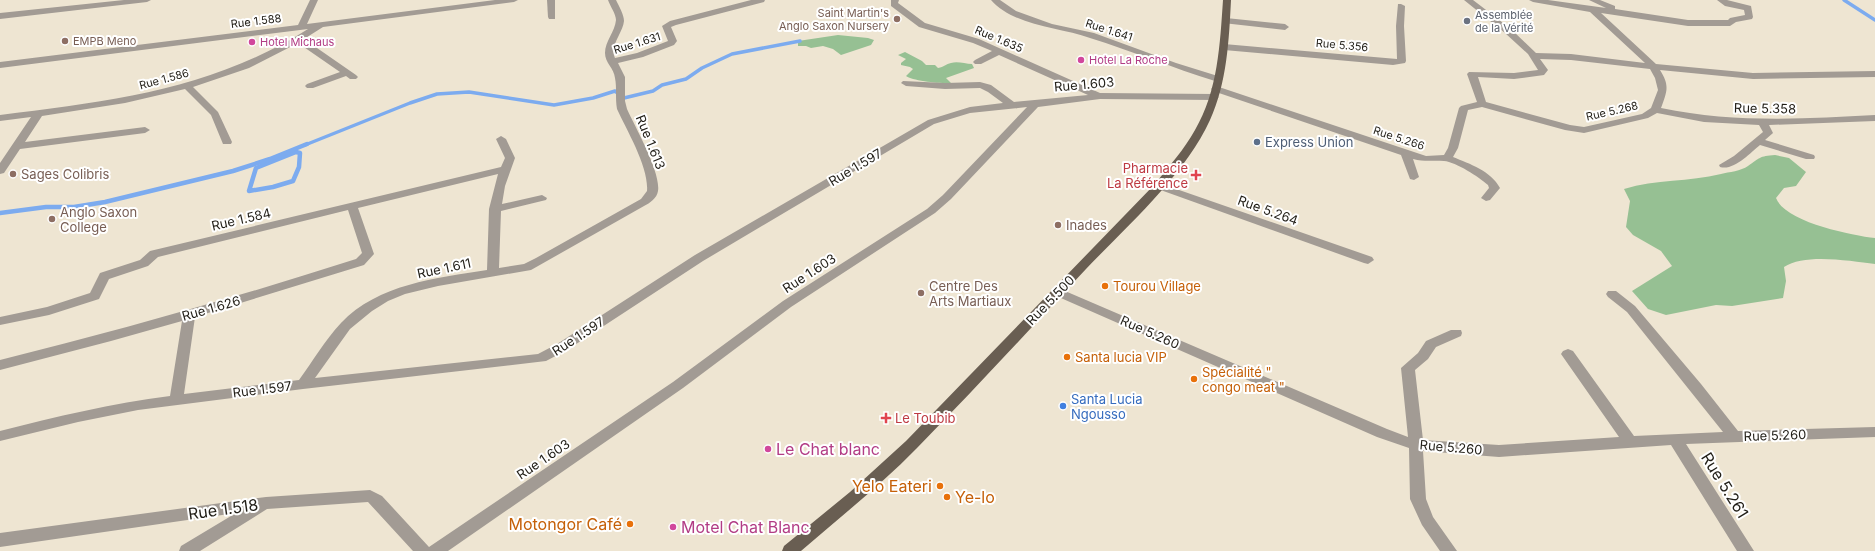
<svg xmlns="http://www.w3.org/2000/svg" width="1875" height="551" font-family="Inter,sans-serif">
<rect width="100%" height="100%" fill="#eee5d2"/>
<g fill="#96c093">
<path d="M 838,35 L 868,38 L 874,40 L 871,45 L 841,55 L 833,49 L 823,46 L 811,48 L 806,46 L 798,46 L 798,41 Z"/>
<path d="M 905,52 L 922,61 L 926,65 L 935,65 L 938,68 C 944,67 946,64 951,63 C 958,61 965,64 972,64 L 974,68 L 946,78 L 951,83 C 944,84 912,81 906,76 L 913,69 L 910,67 L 901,65 L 901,63 L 906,59 L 898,55 Z"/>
<path d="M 1775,155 L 1789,158 L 1806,172 L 1796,186 L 1784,188 L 1776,198 C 1785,222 1851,235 1875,238 L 1875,264 C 1850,261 1805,253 1784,267 L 1786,281 L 1783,298 L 1732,306 L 1716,305 L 1666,315 L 1648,309 L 1632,291 L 1672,266 L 1661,251 L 1633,235 L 1626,227 L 1630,201 L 1624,189 C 1656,179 1689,182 1721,174 C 1729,172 1741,171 1748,166 C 1760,158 1759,156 1775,155 Z"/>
</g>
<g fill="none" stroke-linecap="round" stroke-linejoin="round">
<g stroke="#7cabef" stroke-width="3.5">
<path d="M 1844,0 L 1875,20"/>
<path d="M 305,145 L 410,103 L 437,94 L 469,92 L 554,105 L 593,98 L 615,91 L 624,98 L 653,91 L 662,85 L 686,79 L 702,68 L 732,54 L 800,41"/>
</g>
<g stroke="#7cabef" stroke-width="4.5">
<path d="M 296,152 L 300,153 L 299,167 L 293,181 L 273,187 L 249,191 L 256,168 Z"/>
<path d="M 0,213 L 46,207 L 74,207 L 105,202 L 233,171 L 270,159 L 307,144"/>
</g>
<g fill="#a29b94" fill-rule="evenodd">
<path d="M 124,0 L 151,0 L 147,2 L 0,19 L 0,13 Z"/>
<path d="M 310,0 L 318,0 L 307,24 L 495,0 L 518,0 L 514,2 L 323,27 L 304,39 L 356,75 L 358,77 L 356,79 L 350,79 L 346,76 L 313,88 L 307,88 L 305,86 L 307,84 L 340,72 L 298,43 L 249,68 L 193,87 L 218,112 L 232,142 L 231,144 L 223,144 L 211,115 L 185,89 L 125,103 L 42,116 L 25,142 L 145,127 L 150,130 L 145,133 L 20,149 L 4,173 L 0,174 L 0,163 L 31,117 L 0,121 L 0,115 C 112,101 211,90 308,29 L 0,68 L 0,62 L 298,25 Z"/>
<path d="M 547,0 L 555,0 L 555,19 L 549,19 L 548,17 Z"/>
<path d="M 608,0 L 616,0 C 619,6 624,15 624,21 C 623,33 609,46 615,58 L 637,53 L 668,41 L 662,26 L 670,21 L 751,0 L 765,0 L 764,2 L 676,25 L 671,27 L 677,41 L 674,45 L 643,57 L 618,63 L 625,77 L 625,101 L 627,109 C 635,127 661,172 658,191 C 657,198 650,203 644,206 L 531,270 L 438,286 L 405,294 L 388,301 L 372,311 L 350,329 L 315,378 L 538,354 L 557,344 L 695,255 L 928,120 L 970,107 L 1003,103 L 988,92 L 980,88 L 945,89 L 906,86 L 901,83 L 903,81 L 945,83 L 980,82 L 991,85 L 1014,102 L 1088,95 L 999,55 L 981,64 L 975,64 L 973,62 L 975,60 L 992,51 L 973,43 L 919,27 L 891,6 L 891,0 L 899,0 L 898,3 L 925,23 L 979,39 L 1100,93 L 1214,94 L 1219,97 L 1214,100 L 1100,99 L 1038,107 L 951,199 L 935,213 L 791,307 L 683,388 L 448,551 L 413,551 L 368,502 L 267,509 L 200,551 L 179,551 L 181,546 L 236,513 L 0,547 L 0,533 L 266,497 L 370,490 L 382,496 L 429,547 L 673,382 L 783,301 L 927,209 L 943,195 L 1027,107 L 970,113 L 934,124 L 703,261 L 567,350 L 546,361 L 303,389 L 138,410 L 78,422 L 0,441 L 0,431 C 56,417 112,403 170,396 L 182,321 L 111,341 L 0,370 L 0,360 C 120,330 238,297 356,259 L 362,253 L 348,210 L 158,257 L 148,266 L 109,279 L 99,299 L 49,315 L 0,325 L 0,317 L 47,307 L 90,293 L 100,273 L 140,260 L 150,251 L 501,167 L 505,158 L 496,139 L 501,136 L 506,139 L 515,158 L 505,186 L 502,204 L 542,195 L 547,198 L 546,200 L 501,211 L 499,268 L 524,264 L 536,258 L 641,199 L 647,191 C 649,167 627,131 617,109 C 615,98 617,88 615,78 C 614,68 605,63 605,53 C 605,41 615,32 616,20 C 616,14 610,6 608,0 ZM 498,174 L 489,209 L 487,270 C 436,278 378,284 341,323 C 325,340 313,361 299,380 L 184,394 L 195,317 L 364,265 L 374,254 L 358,208 Z"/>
<path d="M 991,0 L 1000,0 L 1016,11 L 1052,24 L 1094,33 L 1176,63 L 1221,77 L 1223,79 L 1218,82 L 1215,81 C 1173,68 1132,51 1090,38 C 1059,27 1014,26 991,0 Z"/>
<path d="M 1464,0 L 1473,0 L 1511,29 L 1536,53 L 1571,54 L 1645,63 L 1590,12 L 1533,2 L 1529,0 L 1548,0 L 1606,8 L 1589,0 L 1600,0 L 1615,6 L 1615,9 L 1688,20 L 1728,20 L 1730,18 L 1745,15 L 1744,10 L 1725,6 L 1717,0 L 1727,0 L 1751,6 L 1753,17 L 1752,19 L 1736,22 L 1730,26 L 1688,26 L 1601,13 L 1656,64 L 1753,73 L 1875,71 L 1875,77 L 1753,79 L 1660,70 C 1670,86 1667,91 1661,108 C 1732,123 1803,119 1875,115 L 1875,121 L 1769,125 L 1773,133 L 1765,140 L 1814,155 L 1815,157 L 1814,159 L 1806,159 L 1760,145 C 1750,153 1734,171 1720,167 L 1719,165 L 1734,156 L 1763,132 L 1759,125 L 1704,122 L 1657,113 L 1648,118 L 1584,133 L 1565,130 L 1482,107 L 1468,110 L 1458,148 L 1453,157 C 1470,164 1491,171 1500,188 L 1490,200 L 1486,201 L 1481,198 L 1489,188 L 1488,185 C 1479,177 1456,162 1444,161 C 1432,160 1425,162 1413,159 L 1419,177 L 1414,180 L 1410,179 L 1401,155 L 1213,91 L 1211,89 L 1213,87 L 1219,87 L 1426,156 L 1444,155 L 1448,148 L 1459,108 L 1461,106 L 1477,102 L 1467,74 L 1469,72 L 1514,73 L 1538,70 L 1528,54 L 1505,33 ZM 1540,59 L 1571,60 L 1650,69 L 1655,78 L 1658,90 L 1651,108 L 1642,114 L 1584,127 L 1570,125 L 1486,102 L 1478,77 L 1514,79 L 1544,75 L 1548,70 Z"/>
<path d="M 1398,4 L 1401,4 L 1405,6 L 1404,26 L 1406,61 L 1405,63 L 1393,65 L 1224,50 L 1220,47 L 1224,44 L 1397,59 L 1396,26 Z"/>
<path d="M 1226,18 L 1285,24 L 1289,27 L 1285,30 L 1223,23 L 1222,21 Z"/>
<path d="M 1159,183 L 1372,257 L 1374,260 L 1368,264 L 1364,263 L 1155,188 L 1154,186 Z"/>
<path d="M 1058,288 L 1387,429 L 1408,437 L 1401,368 L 1418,353 L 1426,341 L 1451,330 L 1461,330 L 1462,333 L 1461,336 L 1436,347 L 1428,359 L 1415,370 L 1423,440 L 1499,445 L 1619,437 L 1561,354 L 1563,351 L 1568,349 L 1573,351 L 1634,436 L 1723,432 L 1627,312 L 1608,297 L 1606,294 L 1608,291 L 1616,291 L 1635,306 L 1701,384 L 1738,431 L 1875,427 L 1875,437 L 1686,444 L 1754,551 L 1737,551 L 1671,445 L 1499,457 L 1423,451 L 1426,499 L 1433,517 L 1457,551 L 1440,551 L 1422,525 L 1410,499 L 1409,448 L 1377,437 L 1054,295 L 1052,292 L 1054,289 Z"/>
</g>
<path fill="#695e52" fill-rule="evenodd" d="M 1223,0 L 1231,0 C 1229,40 1227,83 1210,120 C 1185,175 1127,226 1086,269 C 1030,329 975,389 917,448 C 881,485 840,517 801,551 L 782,551 L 784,546 L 850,492 L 906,441 L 1155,184 C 1169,166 1184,150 1195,130 C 1218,91 1220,44 1223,0 Z"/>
</g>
<g fill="#8d6e63" stroke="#fff" stroke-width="1.5">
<circle cx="897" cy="19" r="4"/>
<circle cx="65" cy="41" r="4"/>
<circle cx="13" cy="174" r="4"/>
<circle cx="52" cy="219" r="4"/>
<circle cx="1058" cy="225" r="4"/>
<circle cx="921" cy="293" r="4"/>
</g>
<circle fill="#6b7280" stroke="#fff" stroke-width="1.5" cx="1467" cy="21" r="4"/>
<g fill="#d1479c" stroke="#fff" stroke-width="1.5">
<circle cx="252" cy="42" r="4"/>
<circle cx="1081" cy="60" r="4"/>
<circle cx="768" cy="449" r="4"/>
<circle cx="673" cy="527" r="4"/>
</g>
<circle fill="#5c6f8a" stroke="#fff" stroke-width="1.5" cx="1257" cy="142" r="4"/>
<g fill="#e0444e" stroke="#fff" stroke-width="1.5">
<path d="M1194 169h4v4h4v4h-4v4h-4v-4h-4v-4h4z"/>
<path d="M884 412h4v4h4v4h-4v4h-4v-4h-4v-4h4z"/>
</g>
<g fill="#e8710a" stroke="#fff" stroke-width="1.5">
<circle cx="1105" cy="286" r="4"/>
<circle cx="1067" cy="357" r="4"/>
<circle cx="1194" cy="379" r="4"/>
<circle cx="940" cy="486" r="4"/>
<circle cx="947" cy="497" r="4"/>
<circle cx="630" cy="524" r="4"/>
</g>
<circle fill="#3f7fe0" stroke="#fff" stroke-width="1.5" cx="1063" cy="406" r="4"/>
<g text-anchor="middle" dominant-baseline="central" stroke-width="4" stroke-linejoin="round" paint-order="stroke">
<g font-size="11" fill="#785e54" stroke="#fff" text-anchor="end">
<text x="889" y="13">Saint Martin's<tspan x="889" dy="13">Anglo Saxon Nursery</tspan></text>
<text x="73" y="41" text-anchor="start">EMPB Meno</text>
</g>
<g font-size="11" fill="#5b616d" stroke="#fff" text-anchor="start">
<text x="1475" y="15">Assemblée<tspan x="1475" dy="13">de la Vérité</tspan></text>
</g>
<g font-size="11" fill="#211e17" stroke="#fff">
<text transform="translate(256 21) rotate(-7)">Rue 1.588</text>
<text transform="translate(1109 30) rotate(18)">Rue 1.641</text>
<text transform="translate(999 39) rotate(23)">Rue 1.635</text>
<text transform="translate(637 43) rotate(-17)">Rue 1.631</text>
<text transform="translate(1342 45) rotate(5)">Rue 5.356</text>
<text transform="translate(164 79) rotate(-15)">Rue 1.586</text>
<text transform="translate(1612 111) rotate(-13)">Rue 5.268</text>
<text transform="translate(1399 138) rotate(18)">Rue 5.266</text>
</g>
<g font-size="11" fill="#b23c85" stroke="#fff" text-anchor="start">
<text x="260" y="42">Hotel Michaus</text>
<text x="1089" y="60">Hotel La Roche</text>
</g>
<g font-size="13" fill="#211e17" stroke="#fff">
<text transform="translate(1084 84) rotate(-5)">Rue 1.603</text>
<text transform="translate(1765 108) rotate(1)">Rue 5.358</text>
<text transform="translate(651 142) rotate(68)">Rue 1.613</text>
<text transform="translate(855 167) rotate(-31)">Rue 1.597</text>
<text transform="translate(1268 210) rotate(20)">Rue 5.264</text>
<text transform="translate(241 219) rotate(-13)">Rue 1.584</text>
<text transform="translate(444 268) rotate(-12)">Rue 1.611</text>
<text transform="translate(809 273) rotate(-33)">Rue 1.603</text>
<text transform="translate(1050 300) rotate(-46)">Rue 5.500</text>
<text transform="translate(211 308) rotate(-16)">Rue 1.626</text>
<text transform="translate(1150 332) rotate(24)">Rue 5.260</text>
<text transform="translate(578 336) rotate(-33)">Rue 1.597</text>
<text transform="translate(262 389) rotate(-7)">Rue 1.597</text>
<text transform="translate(1775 435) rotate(-2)">Rue 5.260</text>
<text transform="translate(1451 447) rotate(5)">Rue 5.260</text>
<text transform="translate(543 459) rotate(-34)">Rue 1.603</text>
</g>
<g font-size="13" fill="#4e5e75" stroke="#fff" text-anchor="start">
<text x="1265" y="142">Express Union</text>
</g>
<g font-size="13" fill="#be3a42" stroke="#fff" text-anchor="end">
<text x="1188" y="168">Pharmacie<tspan x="1188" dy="15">La Référence</tspan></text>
<text x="895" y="418" text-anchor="start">Le Toubib</text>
</g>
<g font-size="13" fill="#785e54" stroke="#fff" text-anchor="start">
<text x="21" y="174">Sages Colibris</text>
<text x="60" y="212">Anglo Saxon<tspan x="60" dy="15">College</tspan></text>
<text x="1066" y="225">Inades</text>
<text x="929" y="286">Centre Des<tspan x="929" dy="15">Arts Martiaux</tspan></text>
</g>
<g font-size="13" fill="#c56008" stroke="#fff" text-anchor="start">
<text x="1113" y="286">Tourou Village</text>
<text x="1075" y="357">Santa lucia VIP</text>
<text x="1202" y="372">Spécialité "<tspan x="1202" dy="15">congo meat "</tspan></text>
</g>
<g font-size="13" fill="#366cbe" stroke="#fff" text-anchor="start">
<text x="1071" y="399">Santa Lucia<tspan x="1071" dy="15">Ngousso</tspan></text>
</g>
<g font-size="16" fill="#b23c85" stroke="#fff" text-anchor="start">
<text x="776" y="449">Le Chat blanc</text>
<text x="681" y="527">Motel Chat Blanc</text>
</g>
<g font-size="16" fill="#211e17" stroke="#fff">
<text transform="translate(1725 485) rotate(58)">Rue 5.261</text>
<text transform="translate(223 509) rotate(-8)">Rue 1.518</text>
</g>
<g font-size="16" fill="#c56008" stroke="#fff" text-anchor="end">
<text x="932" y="486">Yelo Eateri</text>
<text x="955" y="497" text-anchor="start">Ye-lo</text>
<text x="622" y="524">Motongor Café</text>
</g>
</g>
</svg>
